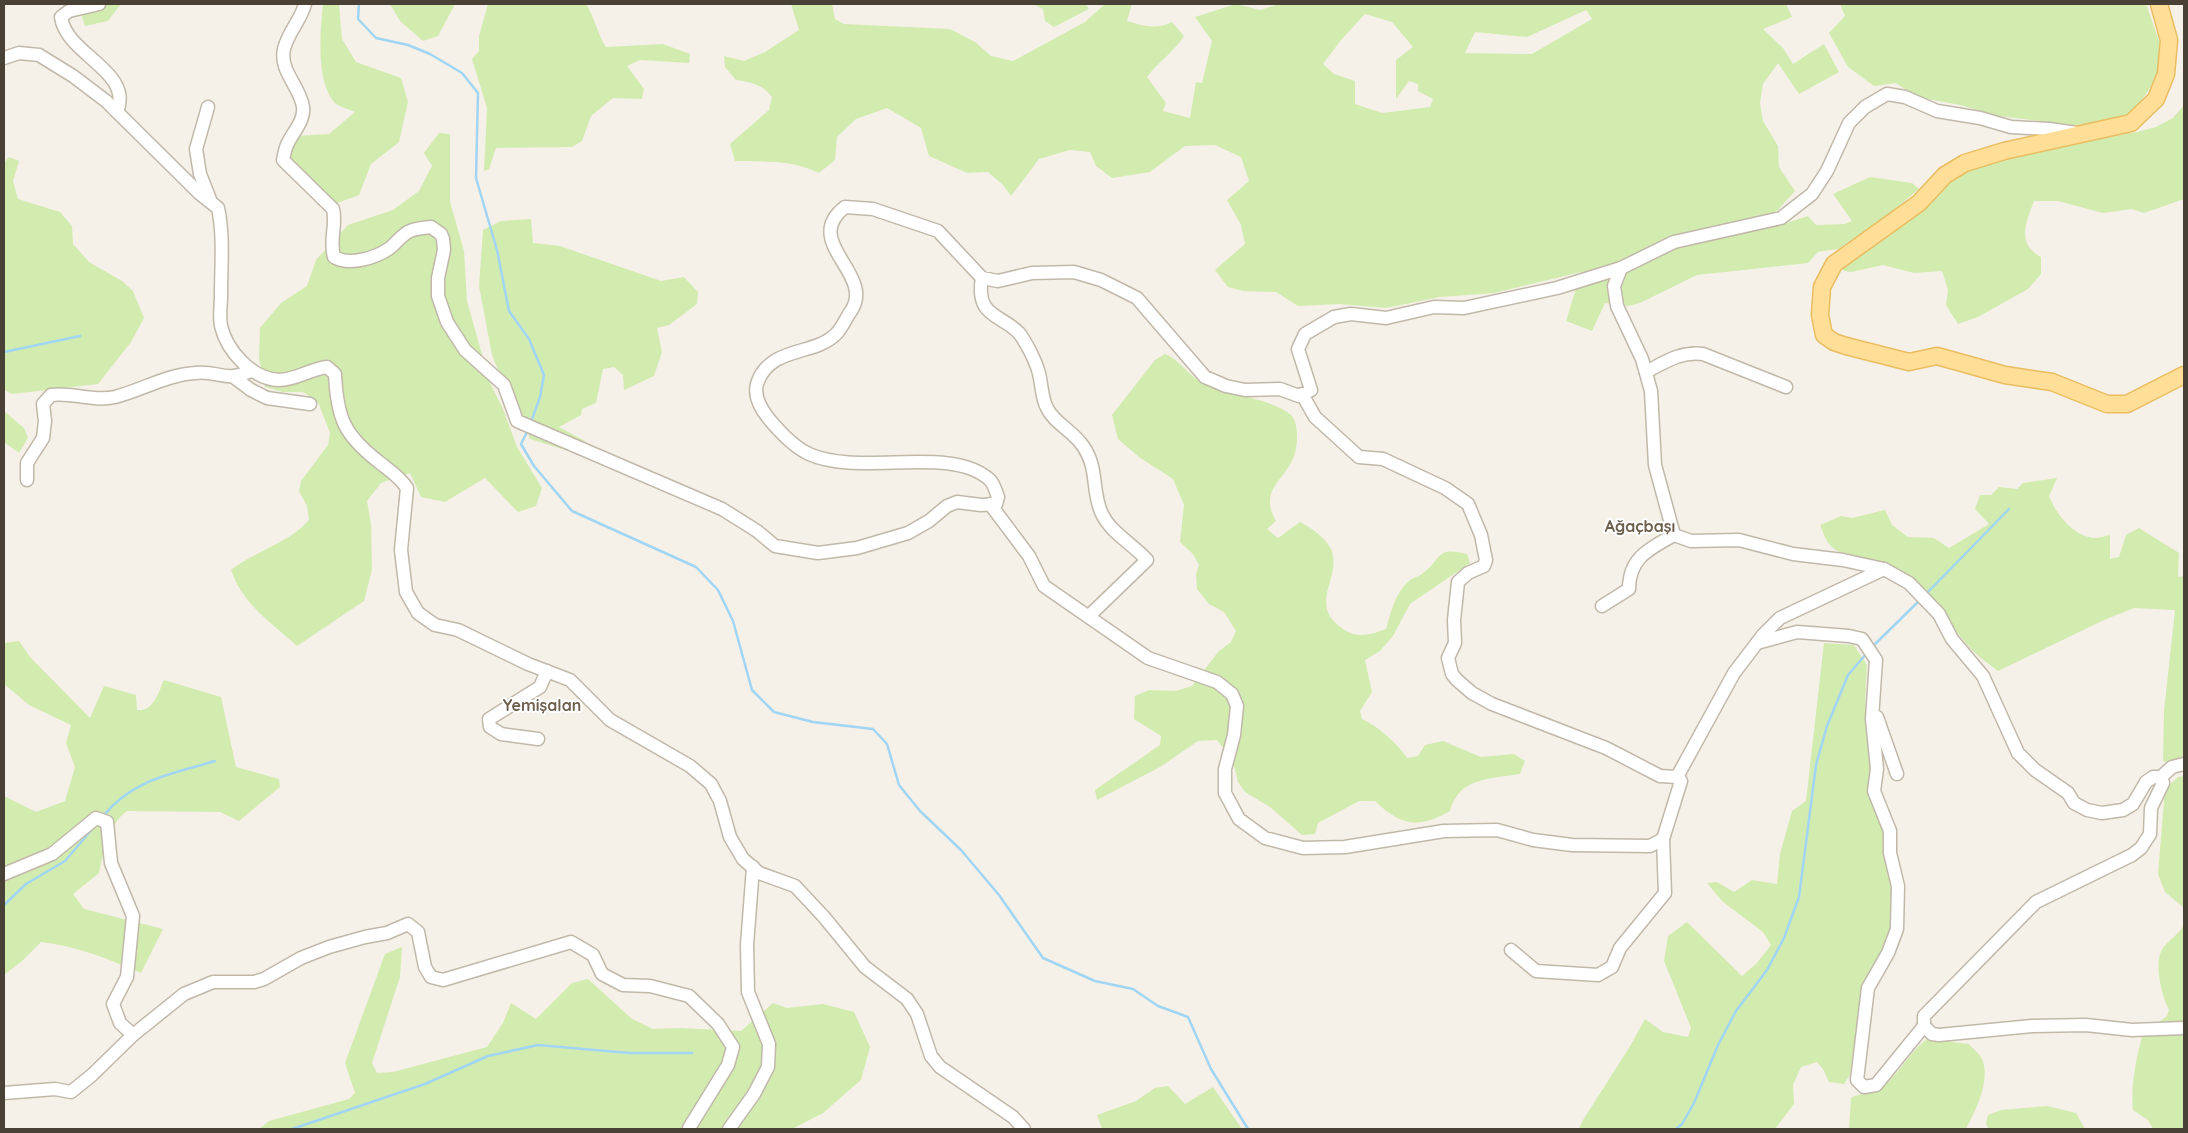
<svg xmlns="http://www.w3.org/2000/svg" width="2188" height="1133" font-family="Quicksand,sans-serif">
<rect width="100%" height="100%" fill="#f5f1e8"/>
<g fill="#d2ebaf" fill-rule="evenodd">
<path d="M 78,4 L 121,4 L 108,21 L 85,26 Z"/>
<path d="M 323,4 L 339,4 L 342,39 L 356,62 L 401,78 L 408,102 L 399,142 L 371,164 L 359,195 L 335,204 L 292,165 L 288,153 L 296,136 L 329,134 L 355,112 C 349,109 338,107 334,102 C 316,81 320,30 323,4 Z"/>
<path d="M 390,4 L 455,4 L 438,36 L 423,41 L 400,21 Z"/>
<path d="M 488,4 L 586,4 C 595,18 597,33 606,47 L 663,44 L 690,54 L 689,63 L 640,60 L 627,66 L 644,89 L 642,99 L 613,98 L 591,116 L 582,141 L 572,147 L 496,148 L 489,169 L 484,171 L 487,108 L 472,59 L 479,51 L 479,36 Z"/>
<path d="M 791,4 L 832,4 L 835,19 L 844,24 L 950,29 L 975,42 L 991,56 L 1013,61 L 1085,22 L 1105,4 L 1132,4 L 1127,21 C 1143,26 1157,30 1172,22 L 1184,36 C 1174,52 1158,62 1147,77 L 1166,103 L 1163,111 L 1190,118 L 1196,82 L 1202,83 L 1212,41 L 1195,17 L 1236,4 L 1260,10 L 1279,4 L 1786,4 L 1792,17 L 1763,29 L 1783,48 L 1793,64 L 1824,44 L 1839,72 L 1799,94 L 1778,63 L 1763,84 L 1760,103 L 1763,121 L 1778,146 L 1779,167 L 1795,191 L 1774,214 L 1778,226 L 1808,216 L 1816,225 L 1845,224 L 1852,221 L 1833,194 L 1870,177 L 1912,183 L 1919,189 L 1890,213 L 1838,249 L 1818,252 L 1808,263 L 1697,275 L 1640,303 L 1628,306 L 1605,303 L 1592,331 L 1566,321 L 1581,272 L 1494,293 L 1440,297 L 1386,308 L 1340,304 L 1298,306 L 1276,292 L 1243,291 L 1228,287 L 1215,270 L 1245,244 L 1241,225 L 1227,200 L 1249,181 L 1241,157 L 1215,145 L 1185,146 L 1150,172 L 1112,178 L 1096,166 L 1090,152 L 1070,150 L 1039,159 L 1011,196 L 1003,185 L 988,172 L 967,173 L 929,156 L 921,128 L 887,108 L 856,119 L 837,137 L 835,160 L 819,173 C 790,159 766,162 735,161 L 730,144 L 769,110 L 772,97 C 763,85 751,82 736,80 L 725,67 L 724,56 L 744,61 L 765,52 L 799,30 ZM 1586,10 L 1592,19 L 1532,54 L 1465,53 L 1475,32 L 1527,37 ZM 1365,14 L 1392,22 L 1413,47 L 1396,60 L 1396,99 L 1409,81 L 1418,84 L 1418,91 L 1433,99 L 1430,107 L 1382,113 L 1355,104 L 1355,81 L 1334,74 L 1323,64 L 1341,40 Z"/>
<path d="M 1033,4 L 1086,4 L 1089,9 L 1054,27 L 1045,21 L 1043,9 Z"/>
<path d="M 1840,4 L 2146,4 L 2159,41 L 2159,75 L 2128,120 L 2074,125 L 1999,116 L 1960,105 L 1917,97 L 1896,83 L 1874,86 L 1848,67 L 1829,33 L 1845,16 Z"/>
<path d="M 2184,105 L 2184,199 L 2144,213 L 2132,209 L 2103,213 L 2058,201 L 2034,201 C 2026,222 2016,244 2041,257 L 2041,274 L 2028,289 L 1978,317 L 1958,324 L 1946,305 L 1948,290 L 1942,271 L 1914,273 L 1883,265 L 1851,272 L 1844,271 L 1841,265 L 1973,165 L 2094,138 L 2137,132 L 2156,127 L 2173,118 Z"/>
<path d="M 439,133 L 450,134 L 450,202 L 464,251 L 467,301 L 490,383 L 503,409 L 517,447 L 542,488 L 536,506 L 518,512 L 485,478 L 445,502 L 421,497 L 410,473 L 381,483 L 367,501 L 371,524 L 372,570 L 364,601 L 297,646 C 271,622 243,605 231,570 C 255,551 289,543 309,520 L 307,506 L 299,491 L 301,481 L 328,445 L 330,433 L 318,402 L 303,392 L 283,392 L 265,387 L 259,358 L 260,328 L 281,303 L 307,286 L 316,260 L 348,225 L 393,210 L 419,191 L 432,166 L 424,153 Z"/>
<path d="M 9,157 L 19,161 L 13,181 L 18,199 L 60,212 L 72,226 L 73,244 L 89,262 L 122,281 L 133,291 L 144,318 L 131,342 L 98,384 L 12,394 L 4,390 L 4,163 Z"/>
<path d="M 531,219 L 533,243 L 560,246 L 661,281 L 684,277 L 698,292 L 697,304 L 669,325 L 657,328 L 662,352 L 654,376 L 624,390 L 623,375 L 614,367 L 603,369 L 596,403 L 582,409 L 581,415 L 559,427 L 585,441 L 575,453 L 530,439 L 510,382 L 498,370 L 492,355 L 479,286 L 483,230 L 501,221 Z"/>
<path d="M 1165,354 C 1180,360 1187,374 1201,382 C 1225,395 1272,398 1291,415 C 1299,423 1298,446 1294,456 C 1285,481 1258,489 1276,521 L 1267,529 L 1278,538 L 1300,522 C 1310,527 1326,538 1331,549 C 1343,578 1306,604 1343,629 C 1357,639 1371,635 1386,629 C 1391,612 1395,593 1409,581 C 1413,577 1419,577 1423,573 C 1443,558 1435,546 1467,554 L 1470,563 L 1410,604 L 1393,636 L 1380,651 L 1365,660 L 1372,692 L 1360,711 L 1362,719 C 1379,727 1397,743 1407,758 L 1418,756 L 1425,745 L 1443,741 L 1481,757 L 1514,754 L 1525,761 L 1520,774 C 1490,779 1459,777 1450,811 C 1419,829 1401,826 1375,801 L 1359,801 L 1318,823 L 1315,834 L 1302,835 L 1270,807 L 1245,792 L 1238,782 L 1233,761 L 1217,740 L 1198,741 L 1160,767 L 1097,800 L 1095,790 L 1160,745 L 1161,736 L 1134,719 L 1135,696 L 1149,690 L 1176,691 L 1192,686 L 1218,652 L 1231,642 L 1236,631 L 1224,612 L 1209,604 L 1197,589 L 1196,574 L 1199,565 L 1193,554 L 1180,542 L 1184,505 L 1173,479 L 1139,457 L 1118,439 L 1112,415 L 1155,360 Z"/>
<path d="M 4,411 L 24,428 L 28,438 L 19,453 L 4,442 Z"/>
<path d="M 2057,478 L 2049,496 C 2056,514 2073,536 2094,538 C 2099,538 2105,536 2110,535 L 2110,559 L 2119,557 L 2126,535 L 2139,528 L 2179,553 L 2178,577 L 2184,576 L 2184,761 L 2169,763 L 2163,761 L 2164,711 L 2175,610 L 2134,608 L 2104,620 L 1998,671 C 1986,662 1973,653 1964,641 C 1944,616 1929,587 1901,570 C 1880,557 1846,562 1830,545 C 1825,540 1823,531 1820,525 L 1841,516 L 1852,518 L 1885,510 L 1892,525 L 1908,537 L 1934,538 L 1949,548 L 1989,524 L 1975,509 L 1980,495 L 1991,495 L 1999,487 L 2017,489 L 2023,483 Z"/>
<path d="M 19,641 L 30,657 L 90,718 L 104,686 L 136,695 L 137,710 C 154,712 159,691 164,680 L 221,697 L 236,767 L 279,779 L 280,787 L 239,821 L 220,812 L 127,811 C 110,822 103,853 99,873 L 73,894 L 84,909 L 163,929 L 141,973 C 108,959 77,946 41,942 L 22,961 L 4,975 L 4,796 L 36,812 L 65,801 L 75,767 L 66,743 L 71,725 L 29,705 L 4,684 L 4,643 Z"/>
<path d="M 1824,643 L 1854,645 L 1867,665 L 1865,704 L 1872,765 L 1893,889 L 1892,927 L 1882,955 L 1861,991 L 1850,1075 L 1844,1084 L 1829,1082 L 1823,1069 L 1817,1062 L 1801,1067 L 1793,1085 L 1794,1104 L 1775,1129 L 1579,1129 L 1583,1120 L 1629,1048 L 1645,1019 L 1663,1032 L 1688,1037 L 1691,1028 L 1664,961 L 1668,936 L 1687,922 L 1742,976 L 1757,963 L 1771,945 L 1763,932 L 1722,901 L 1707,883 L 1717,882 L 1734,892 L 1752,880 L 1777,884 L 1780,854 L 1792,811 L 1806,801 Z"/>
<path d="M 2184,776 L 2184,910 L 2183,907 L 2165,892 L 2158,874 L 2165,789 L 2178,777 Z"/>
<path d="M 2184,924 L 2184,1129 L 2153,1129 L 2148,1120 L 2133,1110 C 2130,1081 2138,1051 2146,1022 L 2159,1022 L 2167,1016 L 2169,1010 C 2162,997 2153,962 2163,948 C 2170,939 2179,935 2184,924 Z"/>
<path d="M 402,947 L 400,977 L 372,1063 L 377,1073 L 393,1072 L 487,1047 L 503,1023 L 511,1003 L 536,1019 L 572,983 L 588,979 L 632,1019 L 653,1029 L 681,1028 L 741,1031 L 773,1003 L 787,1008 L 823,1004 L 854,1012 L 870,1047 L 861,1080 L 823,1113 L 792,1129 L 259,1129 L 269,1121 L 349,1099 L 355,1093 L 345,1063 L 385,954 Z"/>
<path d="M 1927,1039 L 1969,1044 C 1972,1048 1979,1053 1982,1059 C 1991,1080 1976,1110 1966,1129 L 1849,1129 L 1851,1098 C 1860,1092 1868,1095 1877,1090 C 1897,1079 1908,1053 1927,1039 Z"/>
<path d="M 1168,1086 L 1185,1104 L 1213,1087 L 1242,1129 L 1102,1129 L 1097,1115 L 1136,1101 L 1155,1088 Z"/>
<path d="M 2047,1106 L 2076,1113 L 2085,1129 L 1988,1129 L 1986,1123 L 1988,1115 L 2001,1110 Z"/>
</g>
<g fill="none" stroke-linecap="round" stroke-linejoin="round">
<g stroke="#a1d5f4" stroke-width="2.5">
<path d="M 359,4 L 358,19 L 376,38 L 408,45 L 430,54 L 462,73 L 478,93 L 476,178 L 497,250 L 509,311 L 529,339 L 544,375 L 540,397 L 531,422"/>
<path d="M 4,352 L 80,336"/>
<path d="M 528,430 L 521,444 L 534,466 L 572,511 L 696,567 L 718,590 L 733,621 L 752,690 L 774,712 L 813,722 L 873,729 L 887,744 L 899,785 L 920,811 L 961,850 L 999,895 L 1043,958 L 1095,981 L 1133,989 L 1158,1006 L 1188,1017 L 1211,1069 L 1248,1129"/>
<path d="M 1926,594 L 2009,509"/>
<path d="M 1873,646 L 1921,599"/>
<path d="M 103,816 C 133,779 172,774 215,761"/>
<path d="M 4,905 L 26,884 L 65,861 L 93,828"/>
<path d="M 292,1129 L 425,1084 L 488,1056 L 538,1045 L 629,1053 L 692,1053"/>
<path d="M 1676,1129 L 1682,1124 L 1694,1103 L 1718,1045 L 1736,1011 L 1767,970 L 1784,938 L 1799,897 L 1816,765 L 1827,726 L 1848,675 L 1866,654"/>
</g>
<defs>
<g id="minor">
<path d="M 99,4 L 69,11 L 61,17 C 66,55 134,71 117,112"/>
<path d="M 305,4 C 301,20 288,32 284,49 C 279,71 300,86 303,107 C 305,121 292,133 287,145 C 285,149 284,155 283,160 L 333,209 C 337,225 329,240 334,257 C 349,266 376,258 390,248 C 396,243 401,236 408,232 C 415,228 423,228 431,227 L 441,234 L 443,239 L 444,250 L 438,278 L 438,296 L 447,322 L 465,350 L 504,385 L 517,421 L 722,509 L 757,531 L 775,546 L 818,553 L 857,548 L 908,533 L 929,521 L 947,506 L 957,502 L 981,505 L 996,504 L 998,497 C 996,492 994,484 990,480 C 951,444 860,477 809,454 C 794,447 779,431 769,419 C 761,409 752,395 758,381 C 772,346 814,356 836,334 C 842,328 846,318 851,311 C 876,274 800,242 845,207 L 873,209 L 938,231 L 982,278 L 998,281 L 1032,273 L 1074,272 L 1101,280 L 1137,298 L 1205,377 L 1226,386 L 1245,390 L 1280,389 L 1299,396 L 1311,390 L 1298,349 L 1305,334 L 1334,317 L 1351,314 L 1386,318 L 1434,307 L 1464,308 L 1557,288 L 1621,268 L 1674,242 L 1781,218 L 1812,194 L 1827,171 L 1849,123 L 1865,107 L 1887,94 L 1905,97 L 1937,111 L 1980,118 L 2011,127 L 2049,129 L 2077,133"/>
<path d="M 4,58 L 19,53 L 39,55 L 73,76 L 106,101 L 199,193 L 218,208 C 224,236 221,266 221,295 C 221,305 219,317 221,326 C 227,351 252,379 279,380 C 296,380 310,369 327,367 L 335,374 C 337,418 344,435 379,462 C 390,471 399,476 407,488 L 401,550 L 406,592 L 418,613 L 435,625 L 458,630 L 528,664 L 570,680 L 610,720 L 690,766 L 711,784 L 720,801 L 730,837 L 743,859 L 759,873 L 795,886 L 824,917 L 865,967 L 907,999 L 917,1014 L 931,1056 L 940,1067 L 1013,1117 L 1024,1129"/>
<path d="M 208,107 L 196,149 L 200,174 L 211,202"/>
<path d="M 1621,268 L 1614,286 L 1617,306 L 1642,359 L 1651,391 L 1655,465 L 1674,535"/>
<path d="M 982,278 C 975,317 1001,314 1019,333 C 1026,342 1035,360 1038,370 C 1042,382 1041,397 1047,408 C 1053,422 1073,431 1083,446 C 1099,469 1091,491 1102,514 C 1111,533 1134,545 1147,560 L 1089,616"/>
<path d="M 1646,372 C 1665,362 1681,351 1703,354 L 1786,387"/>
<path d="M 235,378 L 251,390 L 267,398 L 310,404"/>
<path d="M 27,480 L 27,463 L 43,438 L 45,421 L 43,404 L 51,395 C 72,392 93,402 115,397 C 142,390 166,375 195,373 C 219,370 223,383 251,371"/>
<path d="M 990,504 L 1029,556 L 1044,586 L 1148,658 L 1217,682 L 1232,694 L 1237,706 L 1234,735 L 1225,769 L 1225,793 L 1239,819 L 1265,838 L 1303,848 L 1345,847 L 1444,831 L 1497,830 L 1533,840 L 1572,845 L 1650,846 L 1663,839 L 1681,781 L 1677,777 L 1660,776 L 1606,748 L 1492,704 L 1472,693 L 1457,680 L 1452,674 L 1448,658 L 1455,643 L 1454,620 L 1458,582 L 1468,573 L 1484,566 L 1486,560 L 1481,535 L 1468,504 L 1445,488 L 1383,459 L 1359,457 L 1315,417 L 1302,394"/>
<path d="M 1602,606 L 1629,589 C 1629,558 1649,549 1674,535 L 1691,541 L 1739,540 L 1793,554 L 1843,560 L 1884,569 L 1909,583 L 1939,614 L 1952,639 L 1983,676 L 2018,753 L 2035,770 L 2068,793 L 2074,803 L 2087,810 L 2102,813 L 2123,810 L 2133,804 L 2146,782 L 2153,777 L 2161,777 L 2163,783 L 2151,808 L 2150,834 L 2141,848 L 2132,855 L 2036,902 L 1924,1016 L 1924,1026 L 1932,1034 L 1939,1035 L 2032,1026 L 2086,1025 L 2132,1030 L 2184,1028"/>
<path d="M 1757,643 L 1797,632 L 1849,636 L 1862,639 L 1876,660 L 1872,719 L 1877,769 L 1874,791 L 1890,831 L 1890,853 L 1898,886 L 1897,929 L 1888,953 L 1868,988 L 1857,1080 L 1864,1087 L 1876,1085 L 1924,1026"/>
<path d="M 1877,717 L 1897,774"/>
<path d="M 538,739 L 501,734 L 490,727 L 489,719 L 540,687 L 547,671"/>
<path d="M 1677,777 L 1734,673 L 1763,635 L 1780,618 L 1884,569"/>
<path d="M 2161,777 L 2172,767 L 2184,764"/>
<path d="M 4,874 L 52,854 L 96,818 L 107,822 L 111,863 L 133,916 L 127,977 L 113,1004 L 120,1023 L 133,1035 L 184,994 L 213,982 L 254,982 L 264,979 L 301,958 L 329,947 L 365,937 L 387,933 L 408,924 L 418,932 L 425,967 L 431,977 L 443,980 L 571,942 L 593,955 L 602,974 L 623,985 L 650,986 L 689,996 L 718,1024 L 733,1047 L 728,1065 L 689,1128"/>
<path d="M 1511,950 L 1536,971 L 1598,975 L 1612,967 L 1620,948 L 1665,893 L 1663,839"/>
<path d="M 4,1093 L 55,1089 L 71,1092 L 92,1075 L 133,1035"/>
<path d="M 729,1129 L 754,1094 L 768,1067 L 769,1044 L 748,992 L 747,945 L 753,867"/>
</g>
<path id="major" d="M 2159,4 L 2169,40 L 2166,74 L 2156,99 L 2131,123 L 2004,151 L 1965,163 L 1945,175 L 1919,203 L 1834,264 L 1822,287 L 1820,315 L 1824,335 L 1834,342 L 1846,346 L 1909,362 L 1937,356 L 2005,375 L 2052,382 L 2107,404 L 2127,404 L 2184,375"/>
</defs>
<use href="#minor" stroke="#c1b8aa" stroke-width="15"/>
<use href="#major" stroke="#eabd61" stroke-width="19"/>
<use href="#minor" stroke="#fff" stroke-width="12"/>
<use href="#major" stroke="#ffde97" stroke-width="16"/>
</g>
<g text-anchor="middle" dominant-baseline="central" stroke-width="4" stroke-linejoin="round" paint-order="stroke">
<g font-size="16" font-weight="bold" fill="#6c5f4d" stroke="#fff">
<text x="1640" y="526">Ağaçbaşı</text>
<text x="542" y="705">Yemişalan</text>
</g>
</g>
<rect width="2188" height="1133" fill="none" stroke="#494136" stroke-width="10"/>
</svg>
